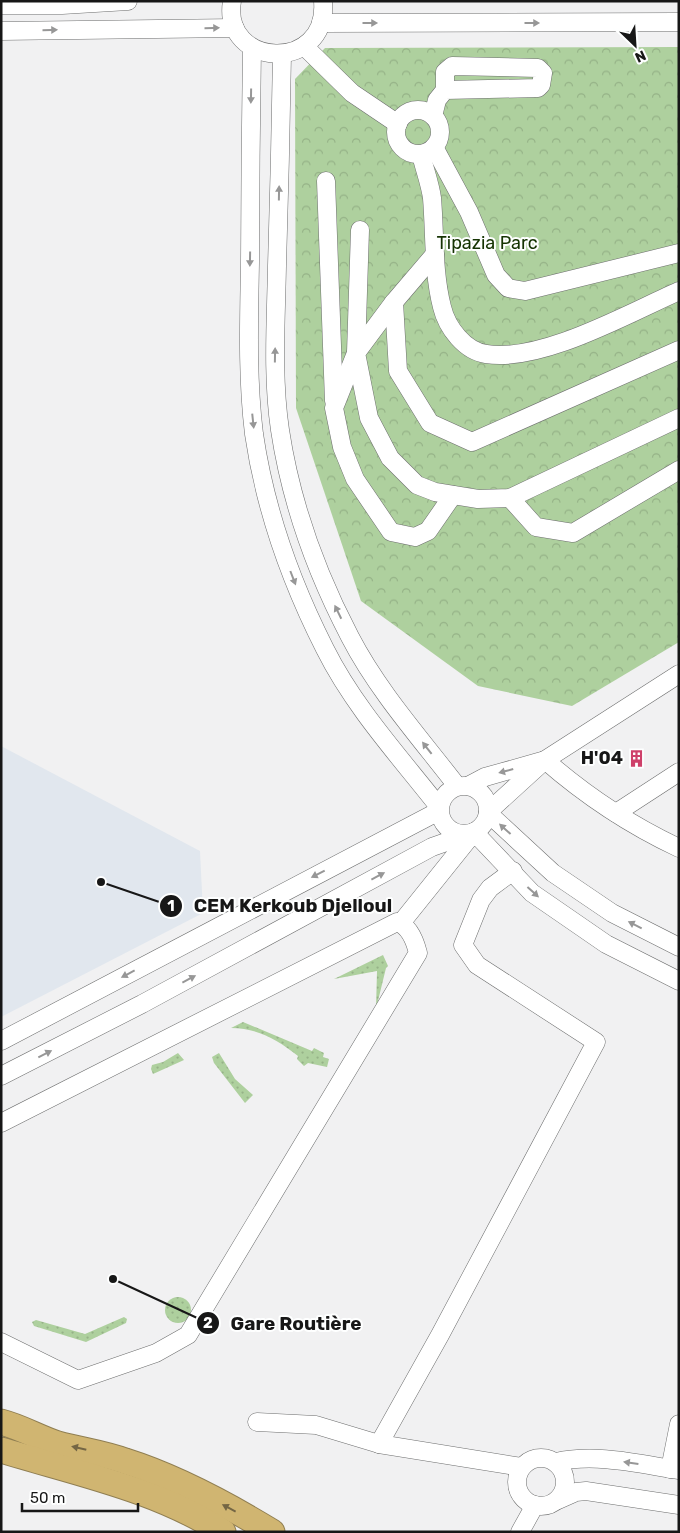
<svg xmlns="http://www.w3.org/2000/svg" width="680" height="1533" font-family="Rubik,sans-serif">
<defs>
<pattern id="grass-dots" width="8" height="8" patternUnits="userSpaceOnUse" patternTransform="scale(1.25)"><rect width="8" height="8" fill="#aed09e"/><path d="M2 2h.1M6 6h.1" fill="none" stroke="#95b287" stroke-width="1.8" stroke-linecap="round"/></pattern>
<pattern id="park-crowns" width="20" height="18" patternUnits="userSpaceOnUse" patternTransform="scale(1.25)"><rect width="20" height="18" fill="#aed09e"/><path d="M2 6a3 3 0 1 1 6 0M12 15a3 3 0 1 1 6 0" fill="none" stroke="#95b287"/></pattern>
</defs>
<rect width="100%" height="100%" fill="#f1f1f2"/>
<path fill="#e1e7ee" d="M 1,746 L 200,851 L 203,913 L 1,1017 Z"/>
<g fill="url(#grass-dots)">
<path d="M 383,955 L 388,966 L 386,968 L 376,1009 L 377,971 L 334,979 Z"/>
<path d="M 243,1022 L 312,1051 L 314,1048 L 324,1053 L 323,1057 L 329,1059 L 327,1067 L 308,1063 L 304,1066 L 297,1059 L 298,1056 C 278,1040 258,1028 231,1028 Z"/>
<path d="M 178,1053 L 184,1060 L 153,1074 L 151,1069 L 152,1065 L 163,1062 Z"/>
<path d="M 219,1053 L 235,1079 L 253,1095 L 245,1103 L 214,1063 L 212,1057 Z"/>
<circle cx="178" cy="1310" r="13"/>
<path d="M 124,1317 L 127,1319 L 126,1323 L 86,1342 L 34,1326 L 32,1322 L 36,1320 L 85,1334 Z"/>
</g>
<path fill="url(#park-crowns)" d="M 679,47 L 679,642 L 572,706 L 478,686 L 361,601 L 296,408 L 295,79 L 325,48 Z"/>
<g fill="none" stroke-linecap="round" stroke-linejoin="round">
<defs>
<g id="minor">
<path d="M 232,1 C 221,68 329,74 323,1"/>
<path d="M 1,5 L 62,5 L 128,1"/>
<path d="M 321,23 L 679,22"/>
<path d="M 1,31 L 235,28"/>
<path d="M 304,46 L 352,93 L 398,124"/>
<path d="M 252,48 C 251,120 250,191 250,263 C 249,320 247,377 254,434 C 265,509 291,582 325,649 C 354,707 399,756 439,807"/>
<path d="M 282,55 C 281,125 279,196 277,266 C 276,321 272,376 280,430 C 291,503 316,572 350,637 C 378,691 420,738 457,786"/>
<circle cx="418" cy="132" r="22"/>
<path d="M 433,116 L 437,100 L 445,90 L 538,88 L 541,85 L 543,73 L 538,68 L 452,66 L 445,72 L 445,90"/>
<path d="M 434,147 L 469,212 L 496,275 L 508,288 L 525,291 L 679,253"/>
<path d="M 421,154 C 424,168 430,183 432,198 C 435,234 433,272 442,307 C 447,328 465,351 486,354 C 541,363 629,313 679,291"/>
<path d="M 326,181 L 334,401"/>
<path d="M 360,230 L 356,353 L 334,408 L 342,447 L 355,479 L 391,532 L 415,537 L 428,531 L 453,495"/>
<path d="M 435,254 L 394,302 L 356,353 L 369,418 L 390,458 L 417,485 L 435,492 L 478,499 L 510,498 L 679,418"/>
<path d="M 394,302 L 398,371 L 430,423 L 472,442 L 679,350"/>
<path d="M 510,498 L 536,527 L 573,533 L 679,470"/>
<path d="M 545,760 C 585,795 630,825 679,848"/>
<circle cx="464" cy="810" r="24"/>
<path d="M 468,786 L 485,777 L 542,761"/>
<path d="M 488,812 L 545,760 L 679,674"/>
<path d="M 488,813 L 553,873 L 612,913 L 679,947"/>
<path d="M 616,813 L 679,772"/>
<path d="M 401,923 L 474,832 L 532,893 L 606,944 L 679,981"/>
<path d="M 1,1041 L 439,811"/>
<path d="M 1,1076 L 142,1004 L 432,847 L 466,835"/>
<path d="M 1,1123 L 397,922 C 409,926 415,941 418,953 L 188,1335 L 156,1353 L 78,1380 L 1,1342"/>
<path d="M 257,1422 L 316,1425 L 379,1444 L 521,1467"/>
<path d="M 379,1444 L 440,1335 L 596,1042 L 477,965 L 463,945 L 481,900 L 490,888 L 513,871"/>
<circle cx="541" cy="1482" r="24"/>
<path d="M 556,1462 C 596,1453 639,1464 679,1470"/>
<path d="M 670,1469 L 679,1424"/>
<path d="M 558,1500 L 576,1492 L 586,1491 L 679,1505"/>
<path d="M 520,1532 L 535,1505"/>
</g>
<g id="highway">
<path d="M 1,1422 C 21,1427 39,1438 58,1444 C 80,1450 103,1453 125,1461 C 176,1477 226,1504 272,1532"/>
<path d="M 1,1450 C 76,1473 156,1489 223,1532"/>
</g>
</defs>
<use href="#minor" stroke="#6d6e6e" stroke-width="19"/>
<use href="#highway" stroke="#8f7e52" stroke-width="27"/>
<use href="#minor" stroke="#fff" stroke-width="18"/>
<use href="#highway" stroke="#d0b571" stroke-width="25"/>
</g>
<defs><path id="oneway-solid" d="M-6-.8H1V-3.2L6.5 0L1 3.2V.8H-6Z" transform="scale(1.25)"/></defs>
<g fill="#979797">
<use href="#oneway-solid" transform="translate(370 23)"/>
<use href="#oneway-solid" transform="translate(532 23)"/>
<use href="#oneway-solid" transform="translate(212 28) rotate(-1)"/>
<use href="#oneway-solid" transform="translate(50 30) rotate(-1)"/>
<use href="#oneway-solid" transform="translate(251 96) rotate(91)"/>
<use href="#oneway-solid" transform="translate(279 193) rotate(-89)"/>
<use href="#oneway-solid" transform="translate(250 259) rotate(91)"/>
<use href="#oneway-solid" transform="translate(275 355) rotate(-89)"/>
<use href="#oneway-solid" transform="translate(253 421) rotate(84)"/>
<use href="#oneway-solid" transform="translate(293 578) rotate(69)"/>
<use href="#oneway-solid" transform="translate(338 612) rotate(-116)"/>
<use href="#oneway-solid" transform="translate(427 748) rotate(-128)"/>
<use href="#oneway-solid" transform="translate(506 771) rotate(165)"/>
<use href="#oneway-solid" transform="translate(505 829) rotate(-138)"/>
<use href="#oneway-solid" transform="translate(318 874) rotate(153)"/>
<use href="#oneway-solid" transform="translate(378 876) rotate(-28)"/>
<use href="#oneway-solid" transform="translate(533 892) rotate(42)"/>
<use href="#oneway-solid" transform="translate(635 925) rotate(-153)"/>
<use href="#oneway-solid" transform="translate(128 974) rotate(152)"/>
<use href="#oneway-solid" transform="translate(189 979) rotate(-28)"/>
<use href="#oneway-solid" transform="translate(45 1054) rotate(-27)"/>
<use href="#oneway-solid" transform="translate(631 1463) rotate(-172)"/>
</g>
<g fill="#746644">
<use href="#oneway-solid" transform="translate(79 1448) rotate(-167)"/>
<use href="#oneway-solid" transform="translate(229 1508) rotate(-152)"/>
</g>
<defs>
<symbol id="building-bare" viewBox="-9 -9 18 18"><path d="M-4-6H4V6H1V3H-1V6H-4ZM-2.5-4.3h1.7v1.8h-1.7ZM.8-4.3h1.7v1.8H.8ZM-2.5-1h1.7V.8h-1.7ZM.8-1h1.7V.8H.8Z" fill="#ce406a" stroke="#feffff" stroke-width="2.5" paint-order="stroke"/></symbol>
</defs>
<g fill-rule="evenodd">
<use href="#building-bare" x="624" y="746" width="25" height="25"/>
</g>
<g text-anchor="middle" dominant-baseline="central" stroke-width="4" stroke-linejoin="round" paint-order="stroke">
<g font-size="18" fill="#163403" stroke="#feffff">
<text x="487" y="243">Tipazia Parc</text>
</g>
<g font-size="18" font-weight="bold" fill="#171717" stroke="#feffff" text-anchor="end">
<text x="623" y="758">H'04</text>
</g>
</g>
<path fill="none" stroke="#171717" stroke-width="2" d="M101 882L171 906M113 1279L208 1323"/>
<g fill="#171717" stroke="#feffff" stroke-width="2">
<circle cx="101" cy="882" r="5"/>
<circle cx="113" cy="1279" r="5"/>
<circle cx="171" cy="906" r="12"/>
<circle cx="208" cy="1323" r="12"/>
</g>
<g font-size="15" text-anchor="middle" font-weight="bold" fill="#fff">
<text x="171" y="911">1</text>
<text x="208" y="1328">2</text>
</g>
<g font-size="19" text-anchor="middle" font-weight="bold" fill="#171717" stroke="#feffff" stroke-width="4" stroke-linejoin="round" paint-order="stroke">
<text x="293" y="912">CEM Kerkoub Djelloul</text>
<text x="296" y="1330">Gare Routière</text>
</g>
<rect width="680" height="1533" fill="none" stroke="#171717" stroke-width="5"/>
<g transform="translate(635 45) rotate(155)" stroke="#feffff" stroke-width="4" paint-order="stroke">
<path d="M0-4L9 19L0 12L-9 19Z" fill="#171717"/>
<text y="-8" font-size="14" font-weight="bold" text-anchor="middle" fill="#171717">N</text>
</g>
<path d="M22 1503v8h116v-8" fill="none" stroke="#171717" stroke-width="2.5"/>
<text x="30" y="1503" font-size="15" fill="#171717" stroke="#feffff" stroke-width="4" paint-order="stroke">50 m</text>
</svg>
